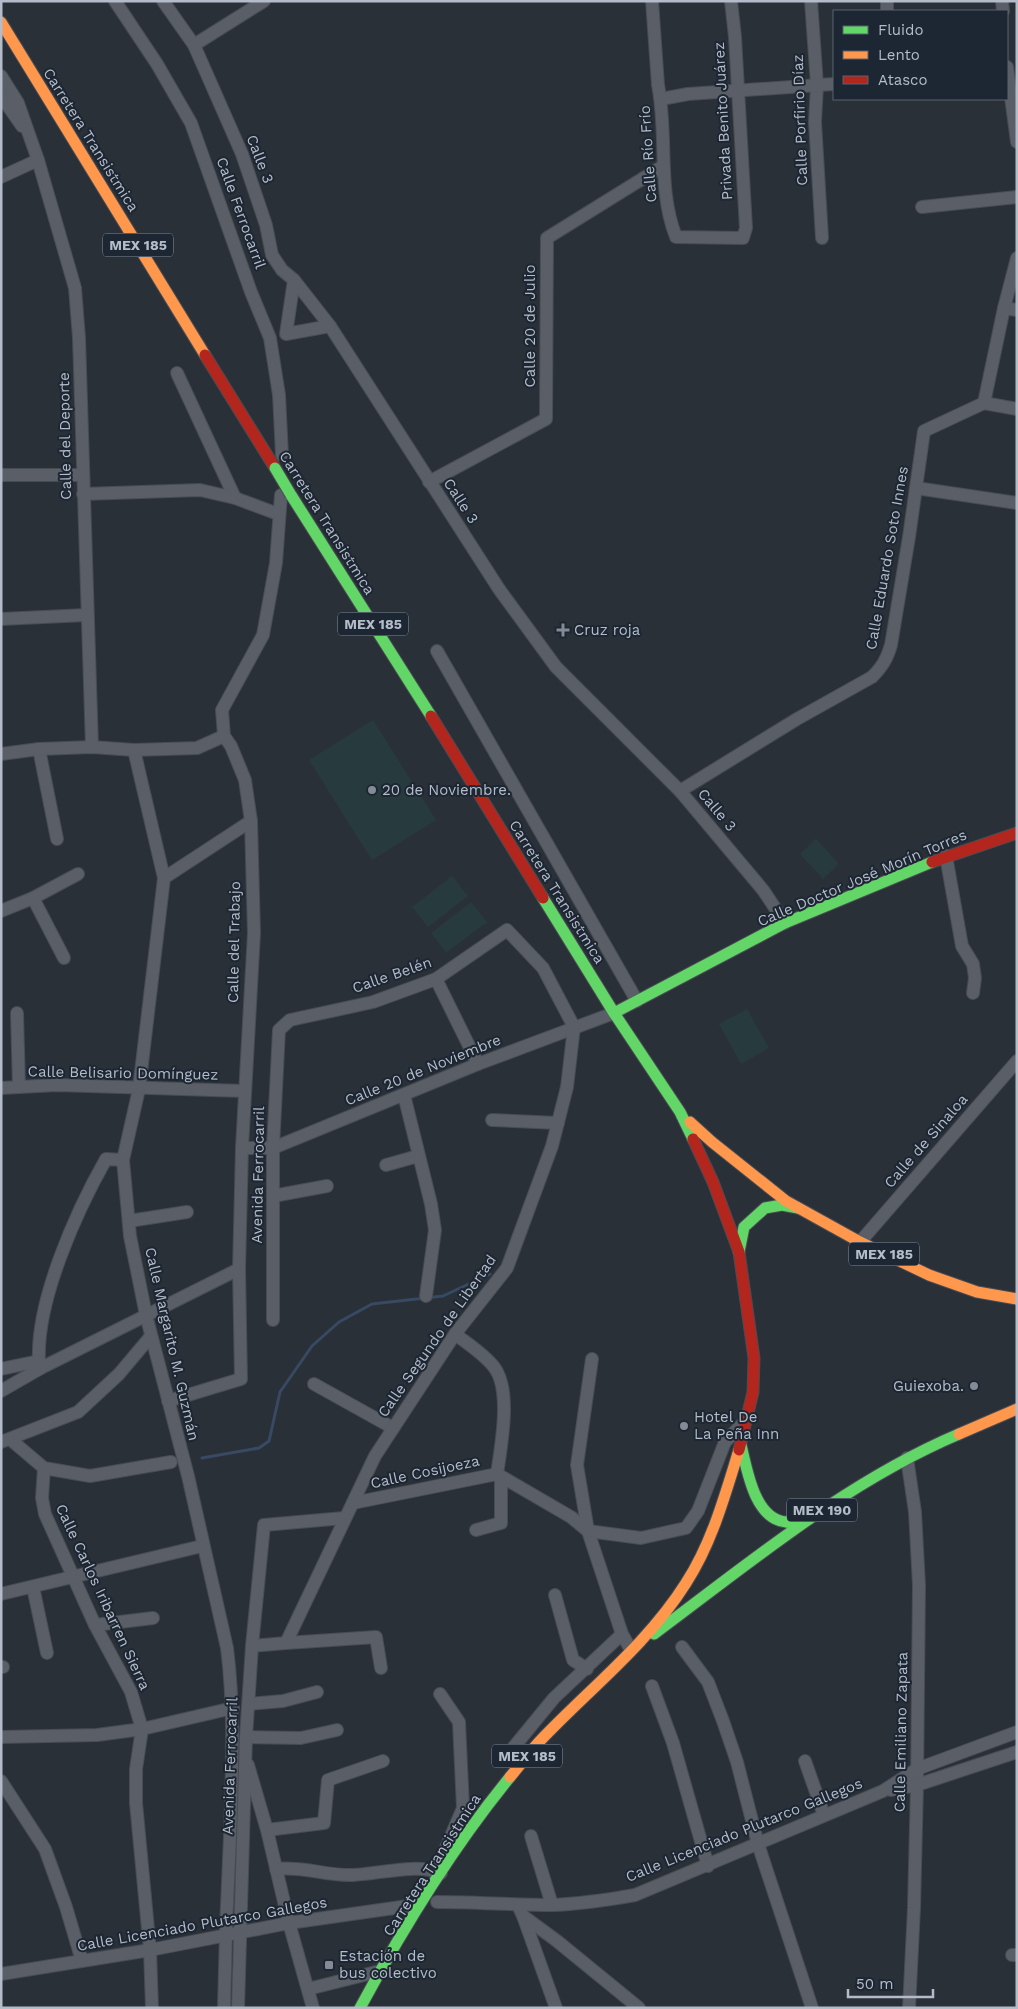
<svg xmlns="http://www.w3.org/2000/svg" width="1018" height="2009" font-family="'Work Sans',sans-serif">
<rect width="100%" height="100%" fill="#2a3038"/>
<g fill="#273a3e">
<path d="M 373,720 L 436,820 L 372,860 L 309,760 Z"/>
<path d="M 816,839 L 839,864 L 823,879 L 800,854 Z"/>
<path d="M 452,876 L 468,896 L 428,927 L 412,907 Z"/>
<path d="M 471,902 L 487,922 L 446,953 L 431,933 Z"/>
<path d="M 747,1009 L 769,1048 L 741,1064 L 719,1024 Z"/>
</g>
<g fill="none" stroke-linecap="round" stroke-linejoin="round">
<path stroke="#384963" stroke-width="3" d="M 202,1458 L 259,1448 L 269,1441 L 280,1392 L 312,1346 L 339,1322 L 372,1304 L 443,1296 L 490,1274"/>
<defs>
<g id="street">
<path d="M 115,1 L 157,64 L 191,123 L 251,292 L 270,338 L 279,395 L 282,455"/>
<path d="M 163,1 L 194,45 L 242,154 L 266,225 L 272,255 L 282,270 L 294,280 L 330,326 L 499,589 L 556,667 L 680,791 L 763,890 L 785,923"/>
<path d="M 652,1 L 658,85 C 668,135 657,189 676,237 L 743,238 L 746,228 L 735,37 L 731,1"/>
<path d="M 811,1 L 817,85 L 815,122 L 822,238"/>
<path d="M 887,1 L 887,11"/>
<path d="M 1002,1 L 1003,11"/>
<path d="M 194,45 L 264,1"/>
<path d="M 1007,67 L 1017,142"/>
<path d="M 1,76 L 18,103 L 38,160 L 75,288 L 79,338 L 92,747"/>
<path d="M 1,96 L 22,126"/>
<path d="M 661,99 L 688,94 L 834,84"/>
<path d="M 1,177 L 38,160"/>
<path d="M 922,207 L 1017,197"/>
<path d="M 294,280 L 286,334 L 330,326"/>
<path d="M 1004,308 L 1017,310"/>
<path d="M 177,373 L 235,498"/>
<path d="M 984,403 L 1017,409"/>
<path d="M 1,475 L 83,475"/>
<path d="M 429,482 L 546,419 L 547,238 L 663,166"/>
<path d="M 916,488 L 1017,503"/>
<path d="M 83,494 L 200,490 L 235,498 L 278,514"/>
<path d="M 1,619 L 86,615"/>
<path d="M 437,651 L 637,1001"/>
<path d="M 39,749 L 57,839"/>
<path d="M 134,750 L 164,878 L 139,1089 L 123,1160 L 130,1236 L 146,1315 L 188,1476 L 227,1648 C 235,1711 232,1773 230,1837 C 227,1894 225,1951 224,2008"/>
<path d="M 1,754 L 39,749 L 92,747 L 134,750 L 197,748 L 224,736"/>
<path d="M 680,791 L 797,719 L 872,677 C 882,667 887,659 891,645 L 909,537 L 924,431 L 984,403 L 1004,308 L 1017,258"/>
<path d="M 946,856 L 962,946 L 973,964 L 975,978 L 973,993"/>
<path d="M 164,878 L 251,821"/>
<path d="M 33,898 L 64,958"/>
<path d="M 1,911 L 33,898 L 78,874"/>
<path d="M 436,979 L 478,1064"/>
<path d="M 17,1013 L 19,1087"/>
<path d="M 1,1088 L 57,1085 L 244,1091"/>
<path d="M 404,1095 L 431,1204 L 435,1230 L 426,1296"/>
<path d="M 492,1120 L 558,1123"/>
<path d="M 242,1148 L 273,1148 L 478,1064 L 614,1013"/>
<path d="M 386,1165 L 418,1156"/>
<path d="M 273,1196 L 327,1186"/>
<path d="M 129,1221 L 187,1212"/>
<path d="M 860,1242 L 1017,1061"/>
<path d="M 455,1334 C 468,1344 484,1354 494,1367 C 512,1390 501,1446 497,1474 L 501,1480 L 501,1523 L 476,1530"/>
<path d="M 592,1359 L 577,1465 L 588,1531 L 622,1634 L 631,1650"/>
<path d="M 39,1361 C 36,1301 76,1212 106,1159 L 123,1160"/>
<path d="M 1,1369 L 39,1361 L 41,1368 L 239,1269"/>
<path d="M 314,1384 L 393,1428"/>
<path d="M 1,1391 L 41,1368"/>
<path d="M 168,1401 L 241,1379 L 239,1269 L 242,1148 L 254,933 L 251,821 L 245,780 L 231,746 L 224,736 L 222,710 L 263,635 L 276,563 L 281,495"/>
<path d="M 11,1440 L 44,1468 L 90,1476 L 171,1462"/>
<path d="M 1,1442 L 78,1412 L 119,1374 L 151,1336"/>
<path d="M 907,1458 L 915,1512 L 919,1585 L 917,1785 L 914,1908 L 909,2008"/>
<path d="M 44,1468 L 42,1498 L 45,1514 L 95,1625 L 131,1692 L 142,1729 L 136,1769 L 136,1803 L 150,1950 L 152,2008"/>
<path d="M 353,1503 L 497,1474 L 571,1517 L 588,1531 L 641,1538 L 686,1528 L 698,1511 L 725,1442 L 746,1420"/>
<path d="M 33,1587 L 47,1653"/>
<path d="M 1,1594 L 202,1546"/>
<path d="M 555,1595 L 573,1660 L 587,1669"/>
<path d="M 95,1625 L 153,1618"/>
<path d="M 286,1643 L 376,1637 L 381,1668"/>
<path d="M 252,1646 L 286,1643 L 375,1456 L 455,1334 L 507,1268 L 552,1146 L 567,1087 L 574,1027 L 543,968 L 507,930 L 436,979 L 373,1002 L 290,1020 L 279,1030 L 273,1148 L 273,1320"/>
<path d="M 682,1647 L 708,1682 L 723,1721 L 737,1762 L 758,1844 L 812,2008"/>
<path d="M 1,1667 L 3,1667"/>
<path d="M 652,1686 L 673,1743 L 708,1866"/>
<path d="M 249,1704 L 283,1701 L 317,1692"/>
<path d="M 1,1737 L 97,1735 L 142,1729 L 233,1708"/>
<path d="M 246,1737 L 301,1738 L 337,1730"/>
<path d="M 513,1748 L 554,1698 L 622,1634"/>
<path d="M 805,1761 L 824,1815"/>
<path d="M 248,1765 L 267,1830 L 289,1923 L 313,2008"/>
<path d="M 1,1781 L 45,1849 L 66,1907 L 82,1961"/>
<path d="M 891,1790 L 917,1785 L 1017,1752"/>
<path d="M 267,1830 L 324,1823 L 328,1780 L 383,1761"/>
<path d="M 531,1836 L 552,1905"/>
<path d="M 439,1864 L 463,1808 L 459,1722 L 440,1694"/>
<path d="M 276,1869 C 302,1866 328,1876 353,1875 C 379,1874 416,1863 441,1873"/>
<path d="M 437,1902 C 475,1902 513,1905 552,1905 C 580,1904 607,1900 635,1895 L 883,1791 L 917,1769 L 1017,1732"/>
<path d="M 518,1905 L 523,1916 L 557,1941 L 639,2008"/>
<path d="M 523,1916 L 556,2008"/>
<path d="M 1012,1955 L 1017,1955"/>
<path d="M 1,1974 L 150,1950 L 289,1923 L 408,1906"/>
<path d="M 308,1989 L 380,1971"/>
<path d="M 238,2008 L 246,1737 L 252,1646 L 264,1525 L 344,1518"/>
</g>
<g id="fast">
<path d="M 291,495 L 431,716"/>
<path d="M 543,898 L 614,1013 L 680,1112 L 693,1139"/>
<path d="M 614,1013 L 785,923 L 932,862"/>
<path d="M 739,1252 L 744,1227 L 765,1208 L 782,1205 L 798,1208"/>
<path d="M 741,1445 C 747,1469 754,1519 786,1522 C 793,1523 802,1520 809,1519"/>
<path d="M 654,1634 C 751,1562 846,1482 959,1434"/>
<path d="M 360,2008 C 403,1928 452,1848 510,1777"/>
</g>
<g id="slow">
<path d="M 1,22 L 205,355"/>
<path d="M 690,1122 L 712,1142 L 786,1201 L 860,1242 L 929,1275 L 977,1292 L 1017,1299"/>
<path d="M 959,1434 L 1017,1409"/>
<path d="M 510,1777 C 520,1765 529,1753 539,1742 C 588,1690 647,1645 686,1583 C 712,1543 725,1495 739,1450"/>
</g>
<g id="jam">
<path d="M 205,355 L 275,468"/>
<path d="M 431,716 L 543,898"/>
<path d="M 932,862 L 1017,833"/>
<path d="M 693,1139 L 713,1182 L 739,1252 L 754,1358 L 753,1392 L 739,1450"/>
</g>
</defs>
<use href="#street" stroke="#484c53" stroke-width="14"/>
<use href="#fast" stroke="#484c53" stroke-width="13"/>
<use href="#slow" stroke="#484c53" stroke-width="13"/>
<use href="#jam" stroke="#484c53" stroke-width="13"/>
<use href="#street" stroke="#5a5e66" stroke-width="12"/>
<use href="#fast" stroke="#63d668" stroke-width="11"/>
<use href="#slow" stroke="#ff974d" stroke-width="11"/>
<use href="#jam" stroke="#b3261e" stroke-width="11"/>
<defs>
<path id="fast-bridge" d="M 275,468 L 291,495"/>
</defs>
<use href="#fast-bridge" stroke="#484c55" stroke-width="13" stroke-linecap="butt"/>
<use href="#fast-bridge" stroke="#63d668" stroke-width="11"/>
</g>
<g fill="#848b96" stroke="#1d2633" stroke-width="2">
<path d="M560.5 622.5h5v5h5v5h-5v5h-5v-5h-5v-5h5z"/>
<circle cx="372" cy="790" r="5"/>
<circle cx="974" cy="1386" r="5"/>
<circle cx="684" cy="1426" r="5"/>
<rect x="324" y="1960" width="10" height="10" rx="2.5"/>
</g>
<g text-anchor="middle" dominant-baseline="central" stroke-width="4" stroke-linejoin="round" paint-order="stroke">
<g fill="#1d2633" stroke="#878f9c" stroke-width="1">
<rect x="103" y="233.5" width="70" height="23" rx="4"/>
<rect x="338" y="612.5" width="70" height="23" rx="4"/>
<rect x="849" y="1242.5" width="70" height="23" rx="4"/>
<rect x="787" y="1498.5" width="70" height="23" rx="4"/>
<rect x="492" y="1744.5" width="70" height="23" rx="4"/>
</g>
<g font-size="14" font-weight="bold" fill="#b4bcc9">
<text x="138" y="245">MEX 185</text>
<text x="373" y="624">MEX 185</text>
<text x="884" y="1254">MEX 185</text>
<text x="822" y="1510">MEX 190</text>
<text x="527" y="1756">MEX 185</text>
</g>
<g font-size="15" fill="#b4bcc9" stroke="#1d2633">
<text transform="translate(800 120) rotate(-92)">Calle Porfirio Díaz</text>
<text transform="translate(723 121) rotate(-93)">Privada Benito Juárez</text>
<text transform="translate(91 140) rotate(58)">Carretera Transistmica</text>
<text transform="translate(648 154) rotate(-94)">Calle Río Frío</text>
<text transform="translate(260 159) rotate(69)">Calle 3</text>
<text transform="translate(241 213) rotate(70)">Calle Ferrocarril</text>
<text transform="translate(530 326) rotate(-90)">Calle 20 de Julio</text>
<text transform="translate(65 436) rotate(-91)">Calle del Deporte</text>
<text transform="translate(461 501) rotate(57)">Calle 3</text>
<text transform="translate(327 523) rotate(58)">Carretera Transistmica</text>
<text transform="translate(887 558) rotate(-80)">Calle Eduardo Soto Innes</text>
<text transform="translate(717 810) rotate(50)">Calle 3</text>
<text transform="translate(862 878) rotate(-23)">Calle Doctor José Morín Torres</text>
<text transform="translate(557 892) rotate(58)">Carretera Transistmica</text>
<text transform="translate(234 942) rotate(-89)">Calle del Trabajo</text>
<text transform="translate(392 975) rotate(-19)">Calle Belén</text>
<text transform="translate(423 1070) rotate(-22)">Calle 20 de Noviembre</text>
<text transform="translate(123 1073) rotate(1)">Calle Belisario Domínguez</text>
<text transform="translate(926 1141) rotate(-49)">Calle de Sinaloa</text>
<text transform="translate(258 1175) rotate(-89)">Avenida Ferrocarril</text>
<text transform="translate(437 1336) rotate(-55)">Calle Segundo de Libertad</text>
<text transform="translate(172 1344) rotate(77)">Calle Margarito M. Guzmán</text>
<text transform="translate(425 1472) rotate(-12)">Calle Cosijoeza</text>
<text transform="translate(103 1597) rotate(65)">Calle Carlos Iribarren Sierra</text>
<text transform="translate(901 1732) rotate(-89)">Calle Emiliano Zapata</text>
<text transform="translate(230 1766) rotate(-88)">Avenida Ferrocarril</text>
<text transform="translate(744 1830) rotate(-22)">Calle Licenciado Plutarco Gallegos</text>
<text transform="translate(432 1865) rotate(-57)">Carretera Transistmica</text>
<text transform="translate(202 1924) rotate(-10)">Calle Licenciado Plutarco Gallegos</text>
</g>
<g font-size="15" fill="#b4bcc9" stroke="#1d2633" text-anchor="start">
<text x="574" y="630">Cruz roja</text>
<text x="382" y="790">20 de Noviembre.</text>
<text x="964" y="1386" text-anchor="end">Guiexoba.</text>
<text x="694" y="1417">Hotel De<tspan x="694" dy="17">La Peña Inn</tspan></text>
<text x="339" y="1956">Estación de<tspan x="339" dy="17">bus colectivo</tspan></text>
</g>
</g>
<rect width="1018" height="2009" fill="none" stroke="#b4bcc9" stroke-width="5"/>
<rect x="833" y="10" width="175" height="90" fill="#1d2633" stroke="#59626f"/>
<rect x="843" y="26" width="25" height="8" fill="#63d668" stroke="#59626f"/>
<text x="878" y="35" font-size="15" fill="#b4bcc9">Fluido</text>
<rect x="843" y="51" width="25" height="8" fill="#ff974d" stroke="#59626f"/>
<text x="878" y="60" font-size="15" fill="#b4bcc9">Lento</text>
<rect x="843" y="76" width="25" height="8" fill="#b3261e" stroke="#59626f"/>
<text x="878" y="85" font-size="15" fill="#b4bcc9">Atasco</text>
<path d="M848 1989v8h85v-8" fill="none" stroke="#b4bcc9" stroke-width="2.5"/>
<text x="856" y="1989" font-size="15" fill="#b4bcc9" stroke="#1d2633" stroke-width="4" paint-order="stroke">50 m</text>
</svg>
